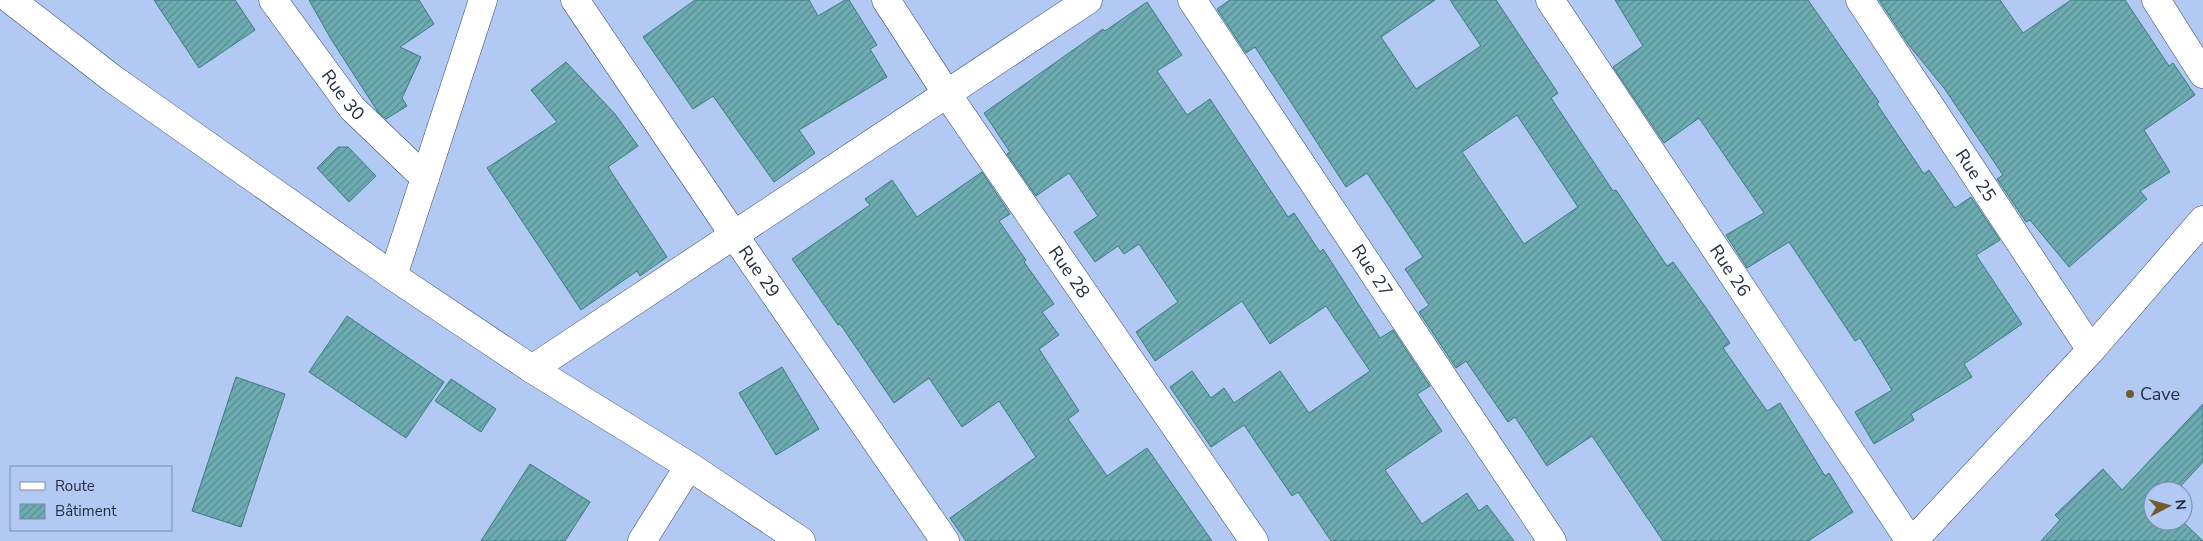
<svg xmlns="http://www.w3.org/2000/svg" width="2203" height="541" font-family="'Nunito Sans',sans-serif">
<defs>
<pattern id="building-hatch" width="6" height="6" patternUnits="userSpaceOnUse" patternTransform="scale(1.25)"><rect width="6" height="6" fill="#6dacb1"/><path d="M-1 1l2-2M0 6l6-6M5 7l2-2" fill="none" stroke="#598c91"/></pattern>
</defs>
<rect width="100%" height="100%" fill="#b2c9f4"/>
<g fill="url(#building-hatch)" stroke="#3b7a80" fill-rule="evenodd">
<path d="M 154,0 L 235,0 L 255,30 L 199,68 Z"/>
<path d="M 309,0 L 419,0 L 434,24 L 400,47 L 421,57 L 402,98 L 407,106 L 386,119 L 378,112 L 331,39 Z"/>
<path d="M 695,0 L 809,0 L 818,16 L 845,0 L 849,0 L 877,45 L 870,49 L 887,77 L 799,130 L 815,153 L 774,182 L 713,96 L 693,109 L 643,37 Z"/>
<path d="M 1230,0 L 1435,0 L 1381,37 L 1416,89 L 1481,46 L 1450,0 L 1496,0 L 1558,93 L 1551,98 L 1613,191 L 1616,190 L 1667,266 L 1673,262 L 1704,305 L 1730,343 L 1723,348 L 1767,411 L 1780,403 L 1825,476 L 1829,473 L 1853,512 L 1808,541 L 1663,541 L 1592,436 L 1547,466 L 1515,417 L 1508,422 L 1466,361 L 1456,368 L 1419,312 L 1429,305 L 1405,269 L 1423,257 L 1367,173 L 1346,187 L 1255,47 L 1246,53 L 1217,9 ZM 1517,115 L 1578,207 L 1524,244 L 1462,152 Z"/>
<path d="M 1615,0 L 1808,0 L 1879,102 L 1877,104 L 1924,174 L 1929,170 L 1955,208 L 1971,197 L 2000,240 L 1976,255 L 2022,324 L 1964,364 L 1972,377 L 1911,414 L 1914,420 L 1874,444 L 1855,412 L 1892,390 L 1860,338 L 1855,341 L 1789,242 L 1747,268 L 1726,235 L 1764,213 L 1699,118 L 1664,143 L 1613,67 L 1643,46 Z"/>
<path d="M 1879,0 L 2000,0 L 2023,33 L 2071,0 L 2125,0 L 2169,66 L 2173,63 L 2195,95 L 2144,130 L 2170,172 L 2140,191 L 2147,199 L 2069,267 L 2030,220 L 2026,222 L 1997,179 L 2003,175 L 1944,88 L 1908,44 Z"/>
<path d="M 1147,2 L 1182,55 L 1157,71 L 1187,115 L 1210,99 L 1288,217 L 1294,213 L 1320,252 L 1323,249 L 1380,338 L 1393,330 L 1430,386 L 1417,394 L 1442,431 L 1385,470 L 1422,524 L 1467,493 L 1479,511 L 1487,505 L 1514,541 L 1331,541 L 1298,492 L 1292,496 L 1244,425 L 1211,447 L 1170,387 L 1192,371 L 1211,398 L 1224,388 L 1234,403 L 1280,371 L 1309,413 L 1370,371 L 1326,306 L 1270,344 L 1242,301 L 1155,361 L 1136,332 L 1178,302 L 1139,244 L 1124,254 L 1118,246 L 1095,262 L 1074,232 L 1098,216 L 1069,173 L 1036,196 L 1007,154 L 1010,152 L 984,113 L 1103,29 L 1105,31 Z"/>
<path d="M 566,62 L 615,114 L 638,146 L 608,167 L 667,257 L 640,276 L 637,271 L 581,310 L 487,168 L 557,122 L 531,90 Z"/>
<path d="M 338,147 L 348,147 L 376,176 L 349,202 L 317,168 Z"/>
<path d="M 982,172 L 1010,214 L 999,221 L 1026,260 L 1024,262 L 1054,304 L 1042,312 L 1059,335 L 1039,349 L 1079,411 L 1068,419 L 1107,476 L 1147,448 L 1212,541 L 966,541 L 950,518 L 1036,457 L 999,401 L 962,427 L 929,378 L 894,403 L 840,324 L 838,325 L 792,259 L 870,205 L 865,199 L 892,180 L 917,217 Z"/>
<path d="M 347,316 L 444,382 L 406,438 L 309,372 Z"/>
<path d="M 782,367 L 819,429 L 776,455 L 739,393 Z"/>
<path d="M 236,377 L 285,394 L 241,527 L 192,511 Z"/>
<path d="M 451,379 L 496,409 L 481,432 L 435,401 Z"/>
<path d="M 2203,404 L 2203,462 L 2176,491 L 2153,491 L 2153,521 L 2182,521 L 2203,541 L 2041,541 L 2060,520 L 2055,515 L 2103,469 L 2122,490 Z"/>
<path d="M 530,464 L 590,502 L 565,541 L 481,541 Z"/>
</g>
<g fill="none" stroke-linecap="round" stroke-linejoin="round">
<defs>
<g id="minor">
<path d="M 11,0 L 113,79 L 393,276 L 532,369 L 689,466 L 801,541"/>
<path id="s1" d="M 273,0 L 352,108 L 425,178"/>
<path id="s2" d="M 575,0 L 734,235 L 945,541"/>
<path id="s3" d="M 886,0 L 947,94 L 1254,541"/>
<path id="s4" d="M 1192,0 L 1552,541"/>
<path id="s5" d="M 1550,0 L 1910,541"/>
<path id="s6" d="M 1860,0 L 2091,350"/>
<path d="M 2156,0 L 2203,74"/>
<path d="M 393,276 L 483,0"/>
<path d="M 532,369 L 1088,0"/>
<path d="M 642,541 L 689,466"/>
<path d="M 1913,541 L 2091,350 L 2203,220"/>
</g>
</defs>
<use href="#minor" stroke="#37496d" stroke-width="29"/>
<use href="#minor" stroke="#fff" stroke-width="28"/>
</g>
<circle fill="#725a2a" stroke="#b2c9f4" stroke-width="2" cx="2130" cy="394" r="5"/>
<g text-anchor="middle" dominant-baseline="central" stroke-width="4" stroke-linejoin="round" paint-order="stroke">
<g font-size="18" fill="#252e3e" stroke="#b2c9f4">
<text stroke="none"><textPath href="#s1" startOffset="118">Rue 30</textPath></text>
<text stroke="none"><textPath href="#s6" startOffset="210">Rue 25</textPath></text>
<text stroke="none"><textPath href="#s4" startOffset="325">Rue 27</textPath></text>
<text stroke="none"><textPath href="#s5" startOffset="325">Rue 26</textPath></text>
<text stroke="none"><textPath href="#s2" startOffset="328">Rue 29</textPath></text>
<text stroke="none"><textPath href="#s3" startOffset="328">Rue 28</textPath></text>
</g>
<g font-size="18" fill="#252e3e" stroke="#b2c9f4" text-anchor="start">
<text x="2140" y="394">Cave</text>
</g>
</g>
<rect x="10" y="466" width="162" height="65" fill="#b2c9f4" stroke="#7a8bab"/>
<rect x="20" y="482" width="25" height="8" fill="#ffffff" stroke="#7a8bab"/>
<text x="55" y="491" font-size="15" fill="#252e3e">Route</text>
<rect x="20" y="504" width="25" height="15" fill="url(#building-hatch)" stroke="#7a8bab"/>
<text x="55" y="516" font-size="15" fill="#252e3e">Bâtiment</text>
<g transform="translate(2168 506) rotate(84)"><circle r="24" fill="#b2c9f4" stroke="#7a8bab"/>
<path d="M0-4L9 19L0 12L-9 19Z" fill="#725a2a"/>
<text y="-8" font-size="14" font-weight="bold" text-anchor="middle" fill="#252e3e">N</text>
</g>
</svg>
